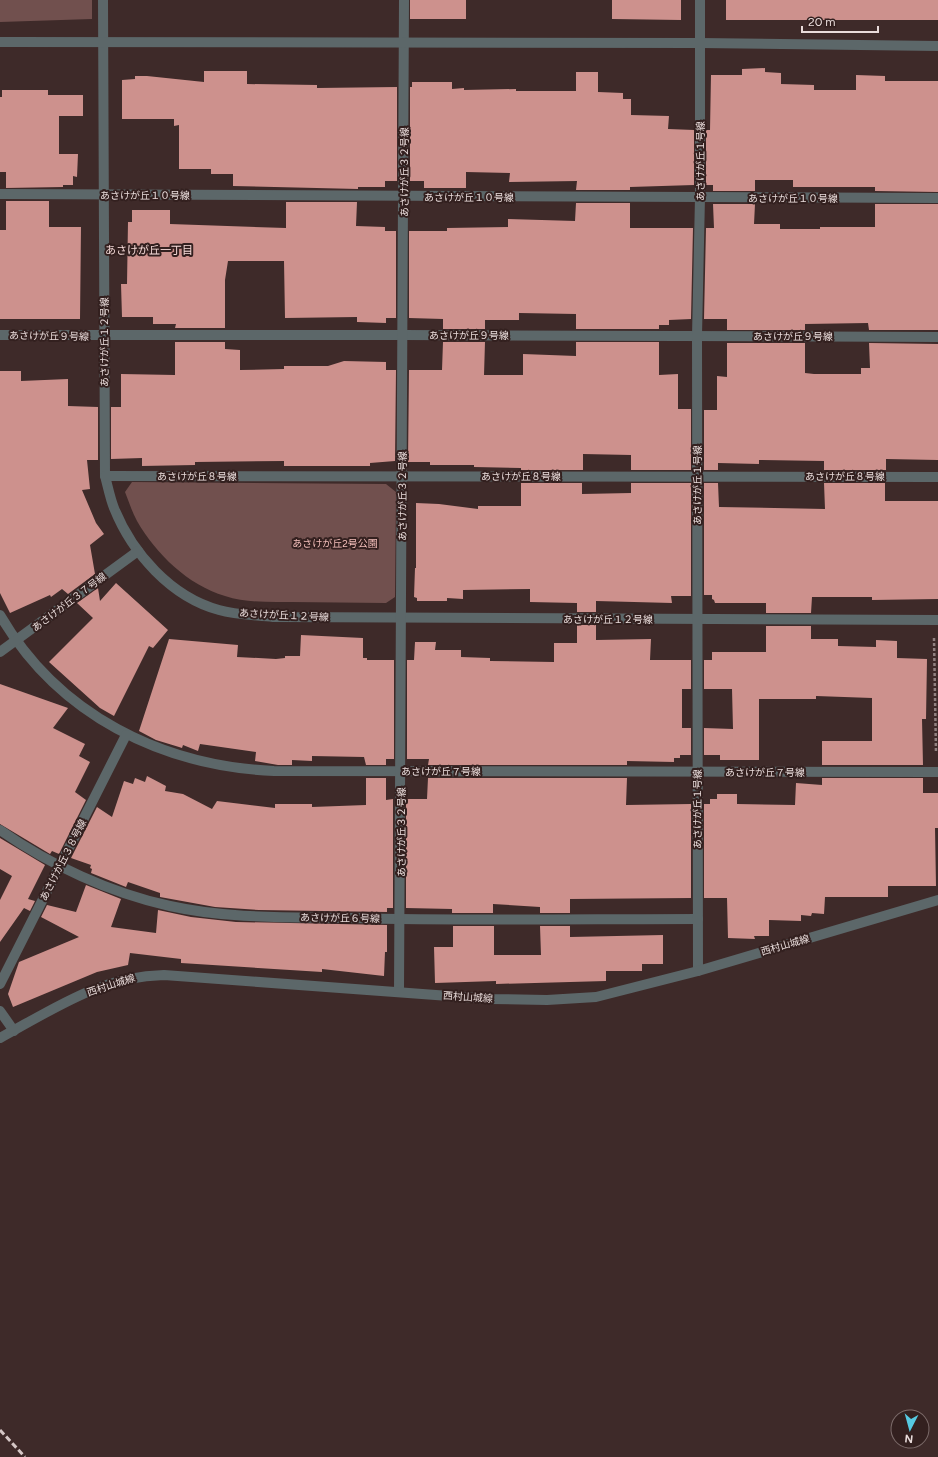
<svg xmlns="http://www.w3.org/2000/svg" width="938" height="1457" font-family="Figtree,'Noto Sans JP',sans-serif">
<rect width="100%" height="100%" fill="#3e2a29"/>
<g fill="#71504e">
<path d="M 0,0 L 92,0 L 92,19 L 0,22 Z"/>
<path d="M 132,482 L 386,484 L 396,492 L 395,597 L 386,603 C 354,603 323,602 291,602 C 270,602 246,603 225,596 C 188,585 156,554 137,521 C 132,512 129,502 125,492 Z"/>
</g>
<g fill="#cd918d">
<rect x="410" y="0" width="56" height="19"/>
<path d="M 612,0 L 681,0 L 681,20 L 612,19 Z"/>
<rect x="726" y="0" width="212" height="20"/>
<path d="M 765,68 L 765,72 L 781,73 L 781,84 L 814,85 L 814,90 L 856,90 L 856,75 L 885,76 L 885,81 L 938,81 L 938,192 L 875,191 L 875,187 L 793,187 L 793,180 L 755,180 L 755,191 L 713,191 L 713,185 L 706,185 L 706,130 L 710,130 L 711,75 L 742,75 L 742,69 Z"/>
<path d="M 204,71 L 247,71 L 247,84 L 317,85 L 317,88 L 397,87 L 397,181 L 385,181 L 385,187 L 358,187 L 358,189 L 233,186 L 233,174 L 211,174 L 211,169 L 179,169 L 179,125 L 174,126 L 174,119 L 122,119 L 122,80 L 135,79 L 135,76 L 147,76 L 204,82 Z"/>
<path d="M 576,72 L 598,72 L 598,92 L 623,93 L 623,99 L 631,99 L 631,115 L 669,116 L 668,129 L 694,130 L 694,185 L 630,187 L 630,190 L 576,190 L 577,181 L 509,182 L 510,173 L 466,172 L 466,188 L 424,188 L 424,181 L 410,181 L 410,87 L 412,87 L 412,82 L 452,82 L 452,89 L 464,88 L 464,90 L 516,89 L 516,91 L 576,91 Z"/>
<path d="M 2,90 L 48,90 L 48,95 L 83,95 L 83,116 L 59,116 L 59,154 L 78,154 L 77,177 L 73,176 L 73,185 L 63,185 L 63,187 L 6,188 L 6,172 L 0,172 L 0,97 L 2,97 Z"/>
<path d="M 6,201 L 49,201 L 49,227 L 81,227 L 80,319 L 0,319 L 0,230 L 6,230 Z"/>
<path d="M 286,202 L 357,202 L 356,226 L 385,227 L 385,231 L 396,231 L 396,318 L 386,318 L 386,323 L 357,322 L 357,317 L 285,318 L 284,261 L 228,261 L 225,280 L 225,328 L 175,328 L 176,324 L 153,324 L 153,317 L 122,317 L 121,284 L 127,284 L 128,222 L 132,222 L 132,210 L 170,210 L 170,224 L 286,228 Z"/>
<path d="M 576,203 L 630,203 L 630,228 L 693,228 L 691,319 L 669,320 L 669,325 L 659,325 L 659,329 L 576,329 L 576,314 L 519,313 L 519,320 L 485,320 L 485,329 L 443,329 L 443,319 L 409,318 L 409,231 L 447,231 L 447,228 L 508,227 L 508,219 L 575,221 Z"/>
<path d="M 713,204 L 755,204 L 754,224 L 780,224 L 780,229 L 820,229 L 820,227 L 875,227 L 875,204 L 938,204 L 938,330 L 869,330 L 868,323 L 805,324 L 805,330 L 727,330 L 727,319 L 704,319 L 706,228 L 714,228 Z"/>
<path d="M 175,342 L 225,342 L 225,349 L 240,350 L 240,370 L 284,369 L 284,366 L 328,366 L 344,361 L 386,362 L 386,370 L 396,370 L 395,461 L 370,463 L 370,466 L 284,466 L 284,461 L 195,462 L 195,465 L 142,466 L 142,458 L 111,459 L 111,407 L 121,407 L 121,374 L 175,375 Z"/>
<path d="M 443,342 L 485,342 L 484,375 L 523,375 L 523,354 L 576,356 L 576,342 L 659,342 L 659,375 L 678,374 L 678,409 L 691,409 L 691,470 L 631,470 L 631,455 L 583,454 L 583,470 L 521,470 L 521,468 L 474,467 L 474,465 L 430,465 L 430,462 L 408,462 L 409,370 L 442,370 Z"/>
<path d="M 727,343 L 805,343 L 805,373 L 814,374 L 861,374 L 861,368 L 870,368 L 869,343 L 938,344 L 938,460 L 886,459 L 886,470 L 824,470 L 824,461 L 759,460 L 759,464 L 718,463 L 718,470 L 704,470 L 704,410 L 717,410 L 717,376 L 727,377 Z"/>
<path d="M 0,371 L 21,371 L 21,381 L 68,379 L 68,406 L 98,407 L 98,460 L 87,460 L 90,489 L 82,490 L 96,523 L 104,534 L 90,545 L 95,574 L 68,594 L 62,589 L 51,597 L 50,595 L 10,613 L 0,593 Z"/>
<path d="M 521,483 L 582,483 L 582,494 L 631,493 L 631,483 L 691,483 L 691,596 L 671,596 L 672,603 L 596,601 L 596,612 L 577,612 L 577,603 L 530,602 L 530,589 L 463,590 L 463,599 L 447,598 L 447,601 L 417,601 L 417,598 L 414,597 L 415,568 L 416,568 L 416,503 L 439,504 L 478,509 L 478,506 L 521,506 Z"/>
<path d="M 704,483 L 718,483 L 719,507 L 825,509 L 824,483 L 885,483 L 885,501 L 938,501 L 938,599 L 872,600 L 872,597 L 812,597 L 811,613 L 766,613 L 766,603 L 715,603 L 714,600 L 712,599 L 712,595 L 704,595 Z"/>
<path d="M 116,583 L 168,630 L 153,648 L 149,646 L 114,716 L 100,708 L 49,662 L 93,618 L 77,603 L 98,588 L 100,601 Z"/>
<path d="M 577,625 L 596,625 L 596,640 L 651,639 L 650,660 L 691,660 L 691,689 L 682,689 L 682,728 L 691,728 L 691,755 L 680,755 L 680,758 L 674,758 L 674,762 L 627,761 L 627,765 L 428,765 L 429,759 L 407,759 L 407,660 L 414,660 L 415,642 L 436,642 L 435,650 L 461,650 L 461,657 L 490,658 L 490,661 L 554,662 L 554,643 L 577,643 Z"/>
<path d="M 766,626 L 811,626 L 811,639 L 838,639 L 838,646 L 876,647 L 876,640 L 897,641 L 897,658 L 927,659 L 926,719 L 922,719 L 923,765 L 822,765 L 822,741 L 872,741 L 872,698 L 816,696 L 816,699 L 759,699 L 759,760 L 720,760 L 720,755 L 704,755 L 704,728 L 733,729 L 732,689 L 704,689 L 704,660 L 712,660 L 712,652 L 766,652 Z"/>
<path d="M 301,635 L 363,638 L 363,658 L 367,658 L 367,660 L 394,660 L 394,759 L 386,759 L 386,765 L 366,765 L 364,757 L 312,756 L 312,761 L 292,760 L 292,765 L 278,765 L 255,761 L 256,752 L 200,744 L 198,751 L 183,745 L 182,748 L 179,747 L 156,740 L 139,731 L 169,639 L 238,645 L 237,657 L 276,659 L 285,658 L 285,656 L 300,656 Z"/>
<path d="M 0,684 L 68,708 L 53,728 L 85,744 L 79,756 L 90,762 L 75,792 L 86,800 L 59,854 L 52,851 L 50,854 L 0,824 Z"/>
<path d="M 147,776 L 166,786 L 165,791 L 183,794 L 212,809 L 217,801 L 275,808 L 275,804 L 312,804 L 312,807 L 366,805 L 366,778 L 386,778 L 386,800 L 393,799 L 393,908 L 387,908 L 387,912 L 259,910 L 215,907 L 160,897 L 160,893 L 128,882 L 126,887 L 91,873 L 92,869 L 90,868 L 91,865 L 71,858 L 97,807 L 112,817 L 124,781 L 133,784 L 135,778 L 145,782 Z"/>
<path d="M 428,778 L 627,778 L 626,805 L 691,804 L 691,898 L 570,899 L 570,913 L 540,913 L 540,907 L 493,904 L 493,913 L 452,913 L 452,909 L 406,908 L 406,799 L 427,799 Z"/>
<path d="M 822,778 L 923,778 L 923,793 L 938,793 L 938,828 L 935,828 L 936,886 L 888,886 L 888,897 L 825,897 L 824,914 L 812,913 L 811,916 L 801,915 L 801,921 L 769,920 L 769,936 L 754,936 L 755,939 L 728,938 L 727,898 L 704,898 L 704,804 L 710,804 L 710,799 L 717,799 L 717,794 L 737,794 L 737,804 L 795,805 L 796,783 L 822,785 Z"/>
<path d="M 0,838 L 45,865 L 28,899 L 35,901 L 30,911 L 24,908 L 0,942 L 0,900 L 12,876 L 0,869 Z"/>
<path d="M 86,885 L 121,899 L 111,927 L 156,933 L 158,910 L 191,917 L 236,922 L 387,925 L 387,952 L 385,952 L 384,976 L 322,969 L 322,972 L 181,963 L 181,959 L 130,953 L 128,965 L 97,972 L 13,1007 L 8,994 L 19,962 L 79,937 L 41,917 L 47,905 L 76,912 Z"/>
<path d="M 453,926 L 494,926 L 494,955 L 541,955 L 540,926 L 570,926 L 570,937 L 663,935 L 663,964 L 642,964 L 642,971 L 606,971 L 606,981 L 496,984 L 496,981 L 435,983 L 434,947 L 453,947 Z"/>
</g>
<g fill="none" stroke-linecap="round" stroke-linejoin="round">
<path stroke="#90807f" stroke-width="2.5" stroke-dasharray="3 2" stroke-linecap="butt" d="M 934,638 L 936,753"/>
<g stroke="#5c6769" stroke-width="10">
<path d="M 103,0 L 105,476 C 108,487 110,498 114,508 C 132,553 171,597 219,610 C 236,615 255,615 273,617 L 938,620"/>
<path d="M 0,194 L 938,198"/>
<path d="M 0,335 L 403,335 L 938,337"/>
<path d="M 105,476 L 938,477"/>
<path d="M 0,615 C 58,715 162,766 274,771 L 938,772"/>
<path d="M 0,652 L 138,551"/>
<path d="M 0,830 C 50,865 110,893 170,906 C 228,919 289,917 349,918 C 465,921 581,919 698,919"/>
<path d="M 698,971 L 697,336 L 700,197 L 700,0"/>
<path d="M 0,984 L 126,735"/>
<path d="M 399,992 L 404,0"/>
<path d="M 0,1011 L 14,1031"/>
<path d="M 0,1038 C 54,1009 100,976 164,975 L 490,999 L 547,1000 L 596,997 L 698,971 L 938,900"/>
</g>
<path stroke="#5c6769" stroke-width="10" d="M 0,42 L 700,43 L 938,46"/>
<path stroke="#d5c7c6" stroke-width="3" stroke-dasharray="6 3" stroke-linecap="butt" d="M 0,1430 L 25,1457"/>
</g>
<g text-anchor="middle" dominant-baseline="central" stroke-width="4" stroke-linejoin="round" paint-order="stroke">
<g font-size="10" fill="#e9dcdb" stroke="#33201f">
<text transform="translate(700 161) rotate(-90)">あさけが丘１号線</text>
<text transform="translate(404 172) rotate(-90)">あさけが丘３２号線</text>
<text x="145" y="195">あさけが丘１０号線</text>
<text x="469" y="197">あさけが丘１０号線</text>
<text x="793" y="198">あさけが丘１０号線</text>
<text x="469" y="335">あさけが丘９号線</text>
<text transform="translate(49 336) rotate(1)">あさけが丘９号線</text>
<text x="793" y="336">あさけが丘９号線</text>
<text transform="translate(104 342) rotate(-90)">あさけが丘１２号線</text>
<text x="197" y="476">あさけが丘８号線</text>
<text x="521" y="476">あさけが丘８号線</text>
<text x="845" y="476">あさけが丘８号線</text>
<text transform="translate(697 485) rotate(-90)">あさけが丘１号線</text>
<text transform="translate(402 496) rotate(-90)">あさけが丘３２号線</text>
<text transform="translate(69 602) rotate(-37)">あさけが丘３７号線</text>
<text transform="translate(284 615) rotate(3)">あさけが丘１２号線</text>
<text x="608" y="619">あさけが丘１２号線</text>
<text x="441" y="771">あさけが丘７号線</text>
<text x="765" y="772">あさけが丘７号線</text>
<text transform="translate(697 809) rotate(-90)">あさけが丘１号線</text>
<text transform="translate(401 832) rotate(-90)">あさけが丘３２号線</text>
<text transform="translate(63 860) rotate(-63)">あさけが丘３８号線</text>
<text transform="translate(340 918) rotate(1)">あさけが丘６号線</text>
<text transform="translate(785 945) rotate(-16)">西村山城線</text>
<text transform="translate(111 985) rotate(-18)">西村山城線</text>
<text transform="translate(468 997) rotate(4)">西村山城線</text>
</g>
<g font-size="10" fill="#f4bfbb" stroke="#33201f">
<text x="335" y="543">あさけが丘2号公園</text>
</g>
<g font-size="11" fill="#f6dbd9" stroke="#33201f">
<text x="149" y="250">あさけが丘一丁目</text>
</g>
</g>
<g transform="translate(910 1429) rotate(186)"><circle r="19" fill="#33201f" stroke="#7c6b6a"/>
<path d="M0-3L7 15L0 10L-7 15Z" fill="#56c9e1"/>
<text y="-6" font-size="11" font-weight="bold" text-anchor="middle" fill="#e9dcdb">N</text>
</g>
<path d="M802 26v6h76v-6" fill="none" stroke="#e9dcdb" stroke-width="2"/>
<text x="808" y="26" font-size="12" fill="#e9dcdb" stroke="#33201f" stroke-width="3" paint-order="stroke">20 m</text>
</svg>
